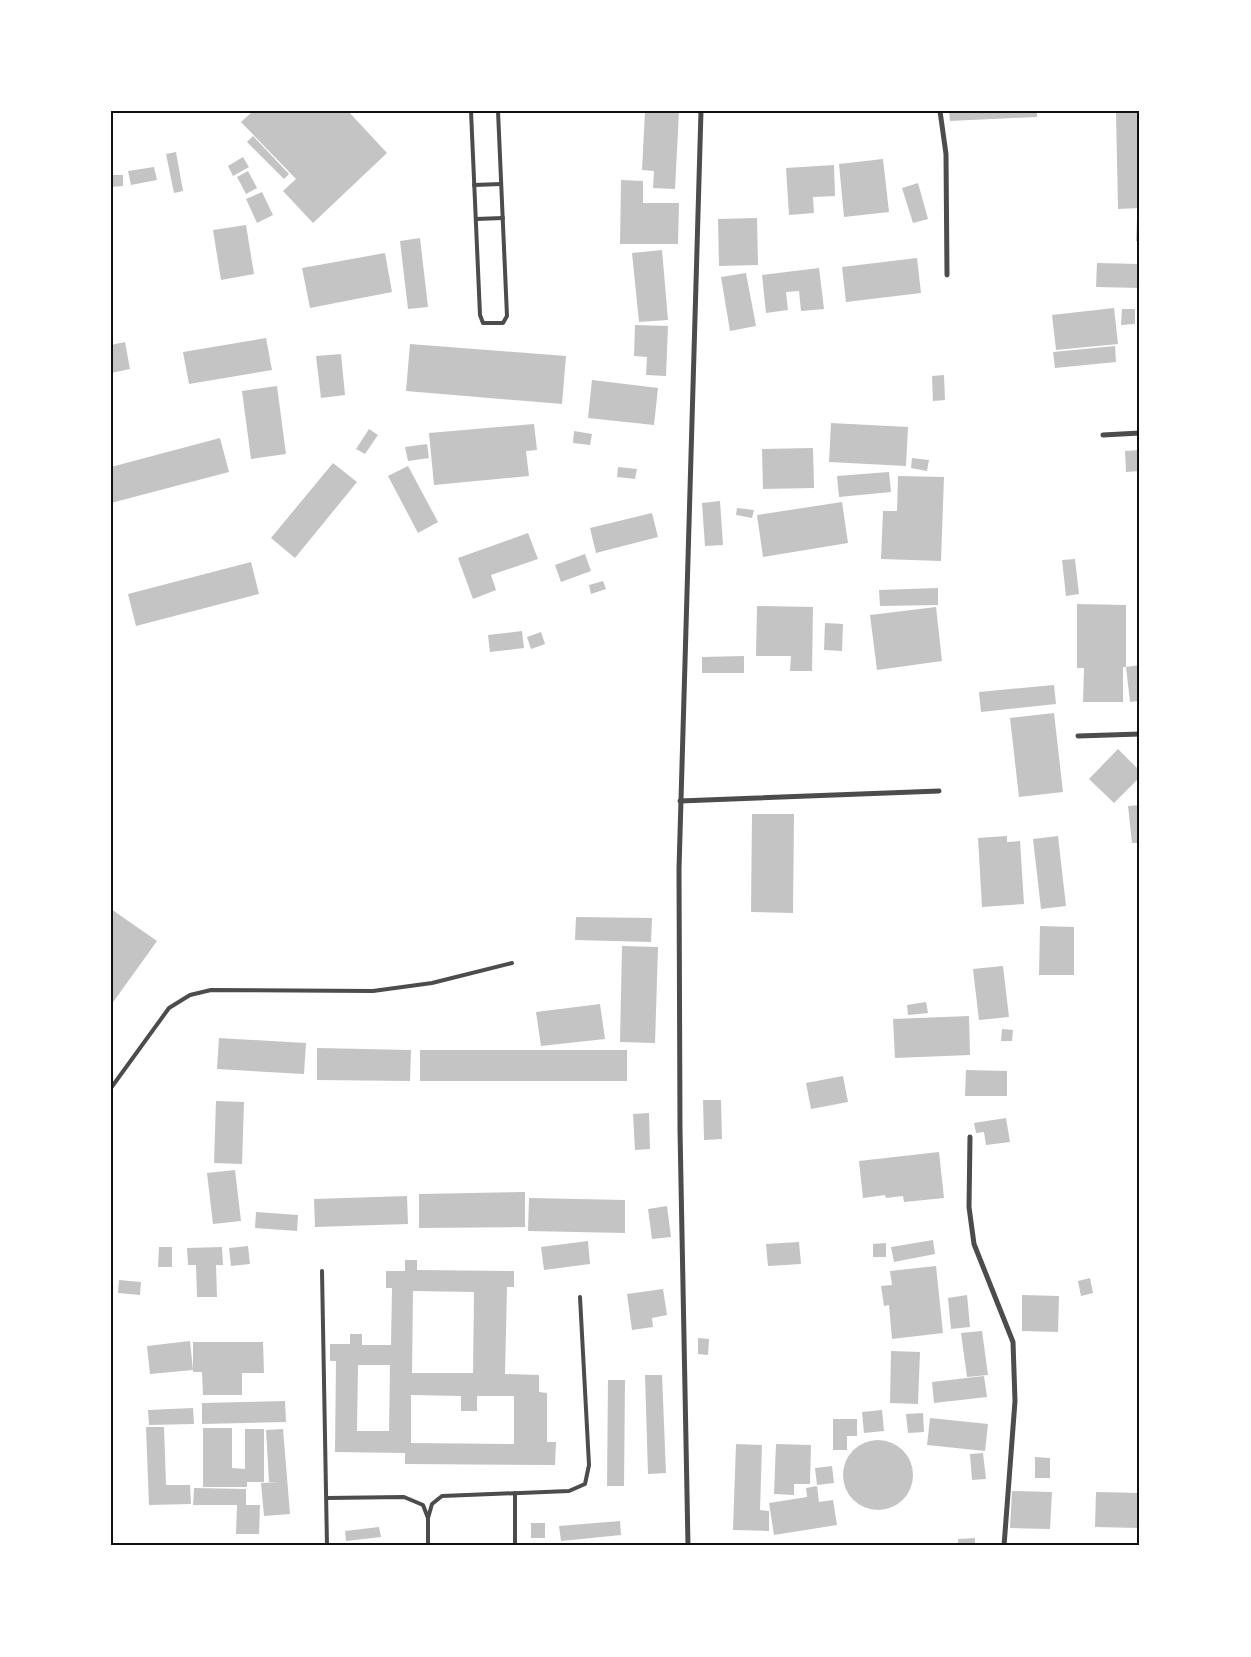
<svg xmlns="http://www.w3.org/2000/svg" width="1251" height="1657" font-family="Karla,sans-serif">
<rect width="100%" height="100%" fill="#fff"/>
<g fill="#c4c4c4" fill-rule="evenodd">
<path d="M 253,111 L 348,111 L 387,153 L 313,223 L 283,191 L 296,179 L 241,122 Z"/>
<path d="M 645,111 L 679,111 L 675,189 L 653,188 L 654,171 L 642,170 Z"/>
<path d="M 949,111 L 1037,111 L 1037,117 L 950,121 Z"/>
<path d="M 1116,111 L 1140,111 L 1140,208 L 1118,209 Z"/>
<path d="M 253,136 L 289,174 L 284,179 L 247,142 Z"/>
<path d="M 176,152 L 183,191 L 174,193 L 166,154 Z"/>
<path d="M 243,157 L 249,167 L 233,176 L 228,166 Z"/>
<path d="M 883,159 L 889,212 L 844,217 L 839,164 Z"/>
<path d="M 834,165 L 835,196 L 813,197 L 814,213 L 789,215 L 786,168 Z"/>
<path d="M 154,167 L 157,180 L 131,185 L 128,171 Z"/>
<path d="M 248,171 L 257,188 L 246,194 L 237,177 Z"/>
<path d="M 111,175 L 123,175 L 123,186 L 111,187 Z"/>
<path d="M 621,180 L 643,181 L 643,203 L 679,203 L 678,244 L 620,244 Z"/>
<path d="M 918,183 L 928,219 L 913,223 L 902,188 Z"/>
<path d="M 262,192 L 273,215 L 257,223 L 246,199 Z"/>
<path d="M 757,218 L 758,265 L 719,266 L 718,219 Z"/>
<path d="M 1137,220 L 1140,220 L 1140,242 L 1136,241 Z"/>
<path d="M 246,225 L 254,274 L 221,280 L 213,230 Z"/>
<path d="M 420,238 L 428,307 L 408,309 L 400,241 Z"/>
<path d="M 662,250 L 668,320 L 639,322 L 632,253 Z"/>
<path d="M 385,253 L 392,292 L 310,308 L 302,268 Z"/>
<path d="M 917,258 L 921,293 L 846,302 L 842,267 Z"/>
<path d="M 1097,263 L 1140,264 L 1140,288 L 1096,287 Z"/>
<path d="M 819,268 L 824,309 L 801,311 L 799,291 L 786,292 L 788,310 L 766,313 L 762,275 Z"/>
<path d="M 746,273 L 756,326 L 730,331 L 721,277 Z"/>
<path d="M 1114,308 L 1118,344 L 1056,350 L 1052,315 Z"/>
<path d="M 1122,309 L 1135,309 L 1135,324 L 1121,325 Z"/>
<path d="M 635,325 L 668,326 L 666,376 L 646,375 L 647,357 L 634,356 Z"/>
<path d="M 266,338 L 272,370 L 189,384 L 183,352 Z"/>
<path d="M 125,342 L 130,369 L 111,373 L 111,345 Z"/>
<path d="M 410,344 L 566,356 L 562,404 L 406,391 Z"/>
<path d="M 1115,346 L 1116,362 L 1055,368 L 1053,352 Z"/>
<path d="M 341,354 L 345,395 L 321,398 L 316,356 Z"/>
<path d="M 944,375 L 945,400 L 933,401 L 932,376 Z"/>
<path d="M 592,380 L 658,388 L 654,425 L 588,418 Z"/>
<path d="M 277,386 L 286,454 L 251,459 L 242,391 Z"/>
<path d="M 831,423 L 908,427 L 906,466 L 829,462 Z"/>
<path d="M 534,424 L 537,450 L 526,451 L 529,476 L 434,485 L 429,433 Z"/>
<path d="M 369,429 L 378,435 L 365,454 L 356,449 Z"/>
<path d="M 574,431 L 592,434 L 590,445 L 573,443 Z"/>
<path d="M 220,438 L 229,472 L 111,503 L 111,467 Z"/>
<path d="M 427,444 L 429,458 L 408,461 L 405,447 Z"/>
<path d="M 813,448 L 814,488 L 763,489 L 762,449 Z"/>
<path d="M 1140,450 L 1140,471 L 1126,472 L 1125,451 Z"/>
<path d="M 912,458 L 929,460 L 927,471 L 911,468 Z"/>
<path d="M 333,463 L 357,482 L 295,558 L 271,538 Z"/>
<path d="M 408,466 L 438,522 L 418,533 L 388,476 Z"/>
<path d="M 618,467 L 637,469 L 635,479 L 617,477 Z"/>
<path d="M 889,472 L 891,492 L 839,497 L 837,476 Z"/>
<path d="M 898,476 L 944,477 L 941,561 L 881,559 L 883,511 L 897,511 Z"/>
<path d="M 720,501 L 723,545 L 705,546 L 702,503 Z"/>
<path d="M 842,502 L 848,543 L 763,557 L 757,515 Z"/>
<path d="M 737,508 L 754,510 L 752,518 L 736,515 Z"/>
<path d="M 652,513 L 658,537 L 596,553 L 590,528 Z"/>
<path d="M 528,533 L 538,559 L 491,575 L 496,590 L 473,599 L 458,558 Z"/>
<path d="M 585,554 L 591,571 L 561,582 L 555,565 Z"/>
<path d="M 1075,559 L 1079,594 L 1066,596 L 1062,560 Z"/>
<path d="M 251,562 L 259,594 L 136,626 L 128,594 Z"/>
<path d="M 603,581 L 606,589 L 591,594 L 589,585 Z"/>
<path d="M 938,588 L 938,605 L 880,606 L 879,590 Z"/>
<path d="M 1077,604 L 1126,605 L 1126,667 L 1123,667 L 1123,702 L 1083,702 L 1084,668 L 1077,668 Z"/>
<path d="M 757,606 L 813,607 L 812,671 L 790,671 L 791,656 L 756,656 Z"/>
<path d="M 936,607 L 942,661 L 877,670 L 870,615 Z"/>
<path d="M 825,623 L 843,624 L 842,651 L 824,650 Z"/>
<path d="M 522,631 L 524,648 L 490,652 L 488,635 Z"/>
<path d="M 541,632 L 545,644 L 531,649 L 527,637 Z"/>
<path d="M 744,656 L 744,673 L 702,673 L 702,657 Z"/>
<path d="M 1140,665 L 1140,701 L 1130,702 L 1126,667 Z"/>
<path d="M 1054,685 L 1056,704 L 981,712 L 979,692 Z"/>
<path d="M 1054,713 L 1063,792 L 1019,797 L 1010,718 Z"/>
<path d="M 1118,749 L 1140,771 L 1140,777 L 1114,803 L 1089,779 Z"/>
<path d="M 1140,805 L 1140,843 L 1132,843 L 1128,806 Z"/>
<path d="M 752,814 L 794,814 L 793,913 L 751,912 Z"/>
<path d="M 1007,836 L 1007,842 L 1020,841 L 1024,904 L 982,907 L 978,838 Z"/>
<path d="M 1058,836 L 1066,906 L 1041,909 L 1033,839 Z"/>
<path d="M 111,909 L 157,941 L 111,1005 Z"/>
<path d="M 576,917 L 652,918 L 651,942 L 575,940 Z"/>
<path d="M 1040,926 L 1074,927 L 1074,975 L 1039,975 Z"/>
<path d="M 622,946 L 658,947 L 655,1043 L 620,1042 Z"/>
<path d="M 1003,966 L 1009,1017 L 979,1020 L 973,969 Z"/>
<path d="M 926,1002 L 928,1013 L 908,1015 L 907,1005 Z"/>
<path d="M 600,1004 L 605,1039 L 541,1046 L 536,1012 Z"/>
<path d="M 969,1016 L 970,1055 L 895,1058 L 893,1019 Z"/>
<path d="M 1002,1029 L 1013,1030 L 1012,1041 L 1001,1041 Z"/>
<path d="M 219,1038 L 306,1043 L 304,1074 L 217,1069 Z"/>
<path d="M 317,1048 L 411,1050 L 410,1081 L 317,1080 Z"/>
<rect x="420" y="1050" width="207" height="31"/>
<path d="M 966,1070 L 1007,1071 L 1007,1096 L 965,1096 Z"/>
<path d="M 843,1076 L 848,1102 L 811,1109 L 806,1083 Z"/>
<path d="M 703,1100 L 721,1100 L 722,1139 L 704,1140 Z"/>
<path d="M 216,1101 L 244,1102 L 242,1164 L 214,1163 Z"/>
<path d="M 649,1113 L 650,1149 L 635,1150 L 633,1114 Z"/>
<path d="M 1006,1118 L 1010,1142 L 986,1145 L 984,1132 L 976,1133 L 974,1123 Z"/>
<path d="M 939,1152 L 944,1198 L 904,1202 L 903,1196 L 886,1198 L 885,1195 L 863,1198 L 859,1161 Z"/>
<path d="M 235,1170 L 241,1221 L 213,1224 L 207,1173 Z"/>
<path d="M 525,1192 L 525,1227 L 419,1228 L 419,1194 Z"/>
<path d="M 407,1196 L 408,1224 L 315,1227 L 314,1199 Z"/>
<path d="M 529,1198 L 625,1200 L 625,1233 L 528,1231 Z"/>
<path d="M 667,1206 L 671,1237 L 652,1239 L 648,1209 Z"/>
<path d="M 256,1212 L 298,1215 L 297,1231 L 255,1228 Z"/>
<path d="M 933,1240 L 935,1254 L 894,1262 L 891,1247 Z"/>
<path d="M 588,1241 L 590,1264 L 544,1270 L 541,1247 Z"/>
<path d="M 799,1242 L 801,1264 L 768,1266 L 766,1244 Z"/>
<path d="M 886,1243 L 886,1257 L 873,1257 L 873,1244 Z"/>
<path d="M 248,1246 L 250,1264 L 231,1266 L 229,1248 Z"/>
<path d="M 159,1247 L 172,1247 L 172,1267 L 158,1267 Z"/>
<path d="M 222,1247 L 223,1265 L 216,1265 L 217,1297 L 197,1297 L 196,1265 L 188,1265 L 187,1248 Z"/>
<path d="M 405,1260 L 417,1260 L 417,1270 L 514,1271 L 514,1287 L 507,1287 L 505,1374 L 539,1375 L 539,1392 L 547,1393 L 547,1442 L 556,1442 L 555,1465 L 405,1464 L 405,1453 L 335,1452 L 336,1361 L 330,1361 L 330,1344 L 350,1344 L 350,1334 L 362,1334 L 362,1345 L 391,1345 L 392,1288 L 386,1288 L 386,1271 L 405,1271 ZM 413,1291 L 474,1292 L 473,1373 L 412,1373 ZM 358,1365 L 390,1365 L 389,1431 L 357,1431 ZM 411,1395 L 461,1396 L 461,1411 L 477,1411 L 477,1396 L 514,1396 L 514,1444 L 411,1443 Z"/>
<path d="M 936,1266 L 943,1333 L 892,1339 L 889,1305 L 884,1306 L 881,1286 L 892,1285 L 890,1271 Z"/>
<path d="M 1090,1278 L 1093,1293 L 1081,1296 L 1078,1281 Z"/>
<path d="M 119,1280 L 141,1282 L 140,1295 L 118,1293 Z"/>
<path d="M 663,1289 L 667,1315 L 652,1318 L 653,1327 L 632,1330 L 627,1294 Z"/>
<path d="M 967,1295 L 970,1327 L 951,1329 L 948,1298 Z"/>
<path d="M 1022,1295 L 1059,1296 L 1058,1332 L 1022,1331 Z"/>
<path d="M 982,1331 L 988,1375 L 967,1377 L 961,1333 Z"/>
<path d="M 698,1338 L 709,1339 L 708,1355 L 698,1354 Z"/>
<path d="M 190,1341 L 193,1370 L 150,1374 L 147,1346 Z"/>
<path d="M 193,1342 L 263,1342 L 264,1373 L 242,1373 L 242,1395 L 203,1395 L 202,1372 L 193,1372 Z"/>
<path d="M 891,1351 L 920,1352 L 918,1404 L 890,1403 Z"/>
<path d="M 645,1375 L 662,1375 L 666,1473 L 648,1474 Z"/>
<path d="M 984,1376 L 987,1397 L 934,1403 L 932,1382 Z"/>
<path d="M 608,1380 L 625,1380 L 624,1486 L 607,1486 Z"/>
<path d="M 285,1401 L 286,1422 L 202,1424 L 202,1403 Z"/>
<path d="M 193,1408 L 194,1424 L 149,1425 L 148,1410 Z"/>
<path d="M 882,1410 L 884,1431 L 864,1433 L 862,1412 Z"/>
<path d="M 923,1413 L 924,1432 L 908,1433 L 906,1414 Z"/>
<path d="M 930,1418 L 988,1424 L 985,1451 L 927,1445 Z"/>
<path d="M 833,1419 L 857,1419 L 857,1436 L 847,1436 L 847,1450 L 833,1450 Z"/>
<path d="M 146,1427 L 164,1427 L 166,1485 L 190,1485 L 191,1504 L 149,1505 Z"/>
<path d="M 203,1428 L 232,1428 L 232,1468 L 245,1469 L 245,1429 L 264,1429 L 264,1482 L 247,1482 L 247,1487 L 203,1487 Z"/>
<path d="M 283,1429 L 290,1514 L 264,1516 L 261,1483 L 279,1482 L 269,1482 L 266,1430 Z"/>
<circle cx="878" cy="1475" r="35"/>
<path d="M 736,1444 L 762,1445 L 760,1510 L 769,1511 L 769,1531 L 733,1530 Z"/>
<path d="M 776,1444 L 811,1445 L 810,1484 L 794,1484 L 794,1495 L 774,1494 Z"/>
<path d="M 983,1453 L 986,1479 L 972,1480 L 970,1454 Z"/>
<path d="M 1035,1457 L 1050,1458 L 1050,1478 L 1035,1478 Z"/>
<path d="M 832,1466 L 834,1483 L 817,1485 L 815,1468 Z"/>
<path d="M 817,1486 L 819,1502 L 833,1500 L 837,1525 L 774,1535 L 769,1503 L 807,1497 L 806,1488 Z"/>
<path d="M 194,1488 L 246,1489 L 246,1505 L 260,1505 L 259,1534 L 236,1534 L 237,1505 L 193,1505 Z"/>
<path d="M 1012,1491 L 1052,1492 L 1050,1529 L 1010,1528 Z"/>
<path d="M 1096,1492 L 1140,1493 L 1140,1528 L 1095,1527 Z"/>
<path d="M 620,1521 L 621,1535 L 561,1541 L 559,1526 Z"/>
<rect x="531" y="1523" width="14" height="15"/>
<path d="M 379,1527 L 381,1537 L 346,1541 L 345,1531 Z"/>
<path d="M 975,1538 L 975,1546 L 958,1546 L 958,1539 Z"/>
</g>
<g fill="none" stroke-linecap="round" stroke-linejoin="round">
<g stroke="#4c4c4c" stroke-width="4">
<path d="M 471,111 L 480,315 L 483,323 L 503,323 L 507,316 L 498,111"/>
<path d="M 474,185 L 501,184"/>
<path d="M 476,219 L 503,218"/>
<path d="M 111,1088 L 169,1008 L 190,995 L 211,990 L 373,991 L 432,983 L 512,963"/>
<path d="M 322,1271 L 327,1546"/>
<path d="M 515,1493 L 515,1546"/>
<path d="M 327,1498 L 404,1497 L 423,1505 L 428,1518"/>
<path d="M 428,1546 L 428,1518 L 432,1504 L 442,1496 L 569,1491 L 585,1484 L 589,1465 L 580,1297"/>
</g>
<g stroke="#4c4c4c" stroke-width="5">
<path d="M 940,111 L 946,154 L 947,275"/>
<path d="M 1103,435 L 1140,433"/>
<path d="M 1078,736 L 1140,734"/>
<path d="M 680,801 L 939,791"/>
<path d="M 970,1137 L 969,1207 L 974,1244 L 1013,1342 L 1015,1401 L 1004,1546"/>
<path d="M 688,1546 L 680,1130 L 679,869 L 701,111"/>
</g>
</g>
<rect width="1251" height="1657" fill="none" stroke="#ffffff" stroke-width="225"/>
<rect x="112" y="112" width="1026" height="1432" fill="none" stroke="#111" stroke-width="2"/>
</svg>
